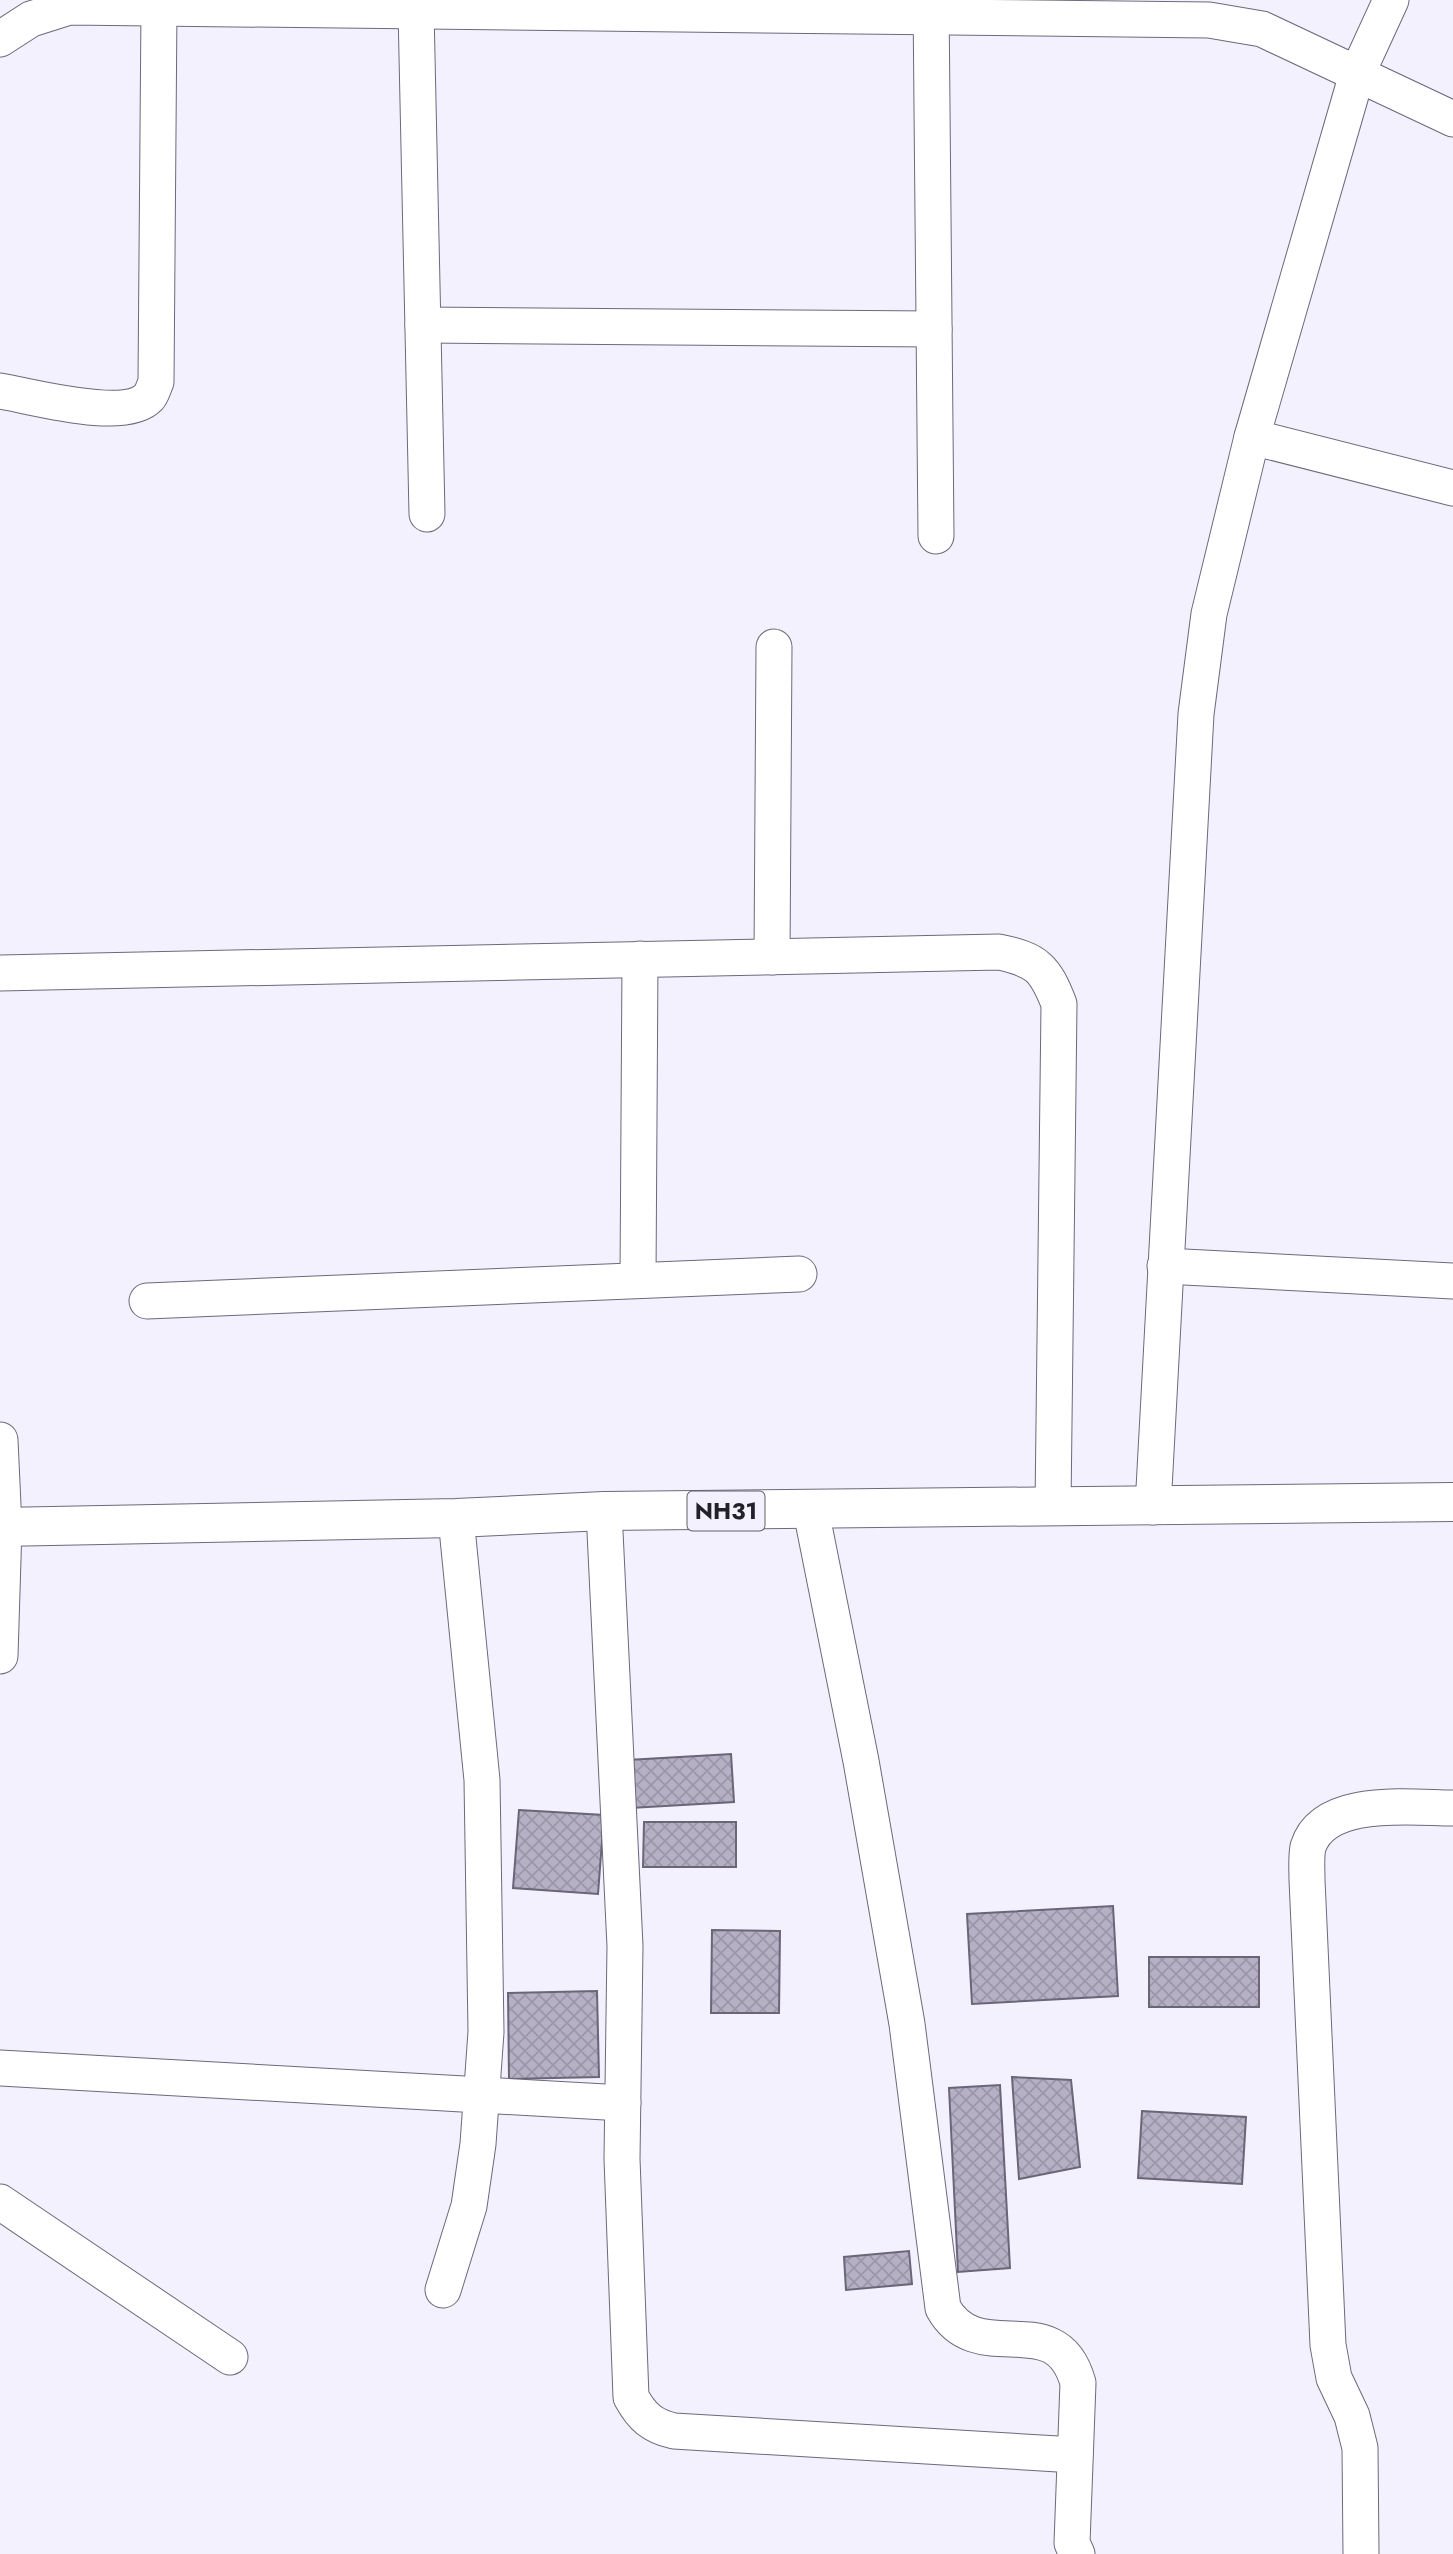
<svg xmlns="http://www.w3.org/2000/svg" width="1453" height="2554" font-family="Jost,sans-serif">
<defs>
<pattern id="building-cross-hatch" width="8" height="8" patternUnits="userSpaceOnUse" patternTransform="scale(1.75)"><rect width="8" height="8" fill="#b5b0c4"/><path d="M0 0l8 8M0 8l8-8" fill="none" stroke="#9b97a8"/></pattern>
</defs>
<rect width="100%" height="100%" fill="#f4f1fe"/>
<g fill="url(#building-cross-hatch)" stroke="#6a6578" stroke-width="2">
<path d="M 731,1754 L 734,1802 L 631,1808 L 628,1760 Z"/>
<path d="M 519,1810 L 604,1815 L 598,1894 L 513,1888 Z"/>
<path d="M 644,1822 L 736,1822 L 736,1867 L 643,1867 Z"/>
<path d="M 1113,1906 L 1118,1996 L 972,2004 L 967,1914 Z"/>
<path d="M 712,1930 L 780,1931 L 779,2013 L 711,2013 Z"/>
<rect x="1149" y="1957" width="110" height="50"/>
<path d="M 597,1991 L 599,2077 L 509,2079 L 508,1993 Z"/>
<path d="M 1012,2077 L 1071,2080 L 1080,2167 L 1019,2179 Z"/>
<path d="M 1000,2085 L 1010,2268 L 958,2272 L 949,2088 Z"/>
<path d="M 1142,2111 L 1246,2117 L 1242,2184 L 1138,2178 Z"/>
<path d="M 909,2251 L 912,2284 L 846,2290 L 844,2257 Z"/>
</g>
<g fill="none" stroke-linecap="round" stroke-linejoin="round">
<defs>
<g id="street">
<path d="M 422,0 L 416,10 L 427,514"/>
<path d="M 931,0 L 936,536"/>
<path d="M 0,39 L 31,19 L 69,7 L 1209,20 L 1262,29 L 1453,119"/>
<path d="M 423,325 L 934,329"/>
<path d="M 0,391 C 32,396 125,423 149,397 C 152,394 154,386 156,382 L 159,7"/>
<path d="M 1252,437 L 1453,488"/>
<path d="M 772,957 L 774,647"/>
<path d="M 0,973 L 999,952 C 1037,960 1045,968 1059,1004 L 1053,1507"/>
<path d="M 1165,1266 L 1453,1281"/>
<path d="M 638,1280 L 640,959"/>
<path d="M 147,1301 L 799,1274"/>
<path d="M 0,1440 L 4,1527 L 0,1656"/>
<path d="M 1153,1507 L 1196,714 L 1209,614 L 1252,437 L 1357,74 L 1391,0"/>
<path d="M 604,1511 L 625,1946 L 622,2159 L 631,2397 C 642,2417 652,2426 674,2431 L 1075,2455"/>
<path d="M 811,1511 L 861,1761 L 907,2024 L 943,2308 C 978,2371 1056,2303 1078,2383 L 1072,2543 L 1077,2554"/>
<path d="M 0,2068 L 623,2103"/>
<path d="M 0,2202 L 230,2357"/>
<path d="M 443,2290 L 469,2206 L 478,2144 L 486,2032 L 482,1780 L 456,1518"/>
<path d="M 1361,2554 L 1360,2448 L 1352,2416 L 1334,2378 L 1328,2345 L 1307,1880 C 1307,1870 1306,1856 1308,1847 C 1324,1796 1413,1808 1453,1808"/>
</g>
<path id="highway" d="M 0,1527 L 456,1518 L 604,1511 L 1453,1502"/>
</defs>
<use href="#street" stroke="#6d687b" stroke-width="37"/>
<use href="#highway" stroke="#6d687b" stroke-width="40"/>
<use href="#street" stroke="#fff" stroke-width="35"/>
<use href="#highway" stroke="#fff" stroke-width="38"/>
</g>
<g text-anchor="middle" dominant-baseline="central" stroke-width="7" stroke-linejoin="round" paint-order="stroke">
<rect fill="#f4f1fe" stroke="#625f68" stroke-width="2" x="687.5" y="1491.5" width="77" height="39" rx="5"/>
<g font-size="23" font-weight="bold" fill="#232128">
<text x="726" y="1511">NH31</text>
</g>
</g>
</svg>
